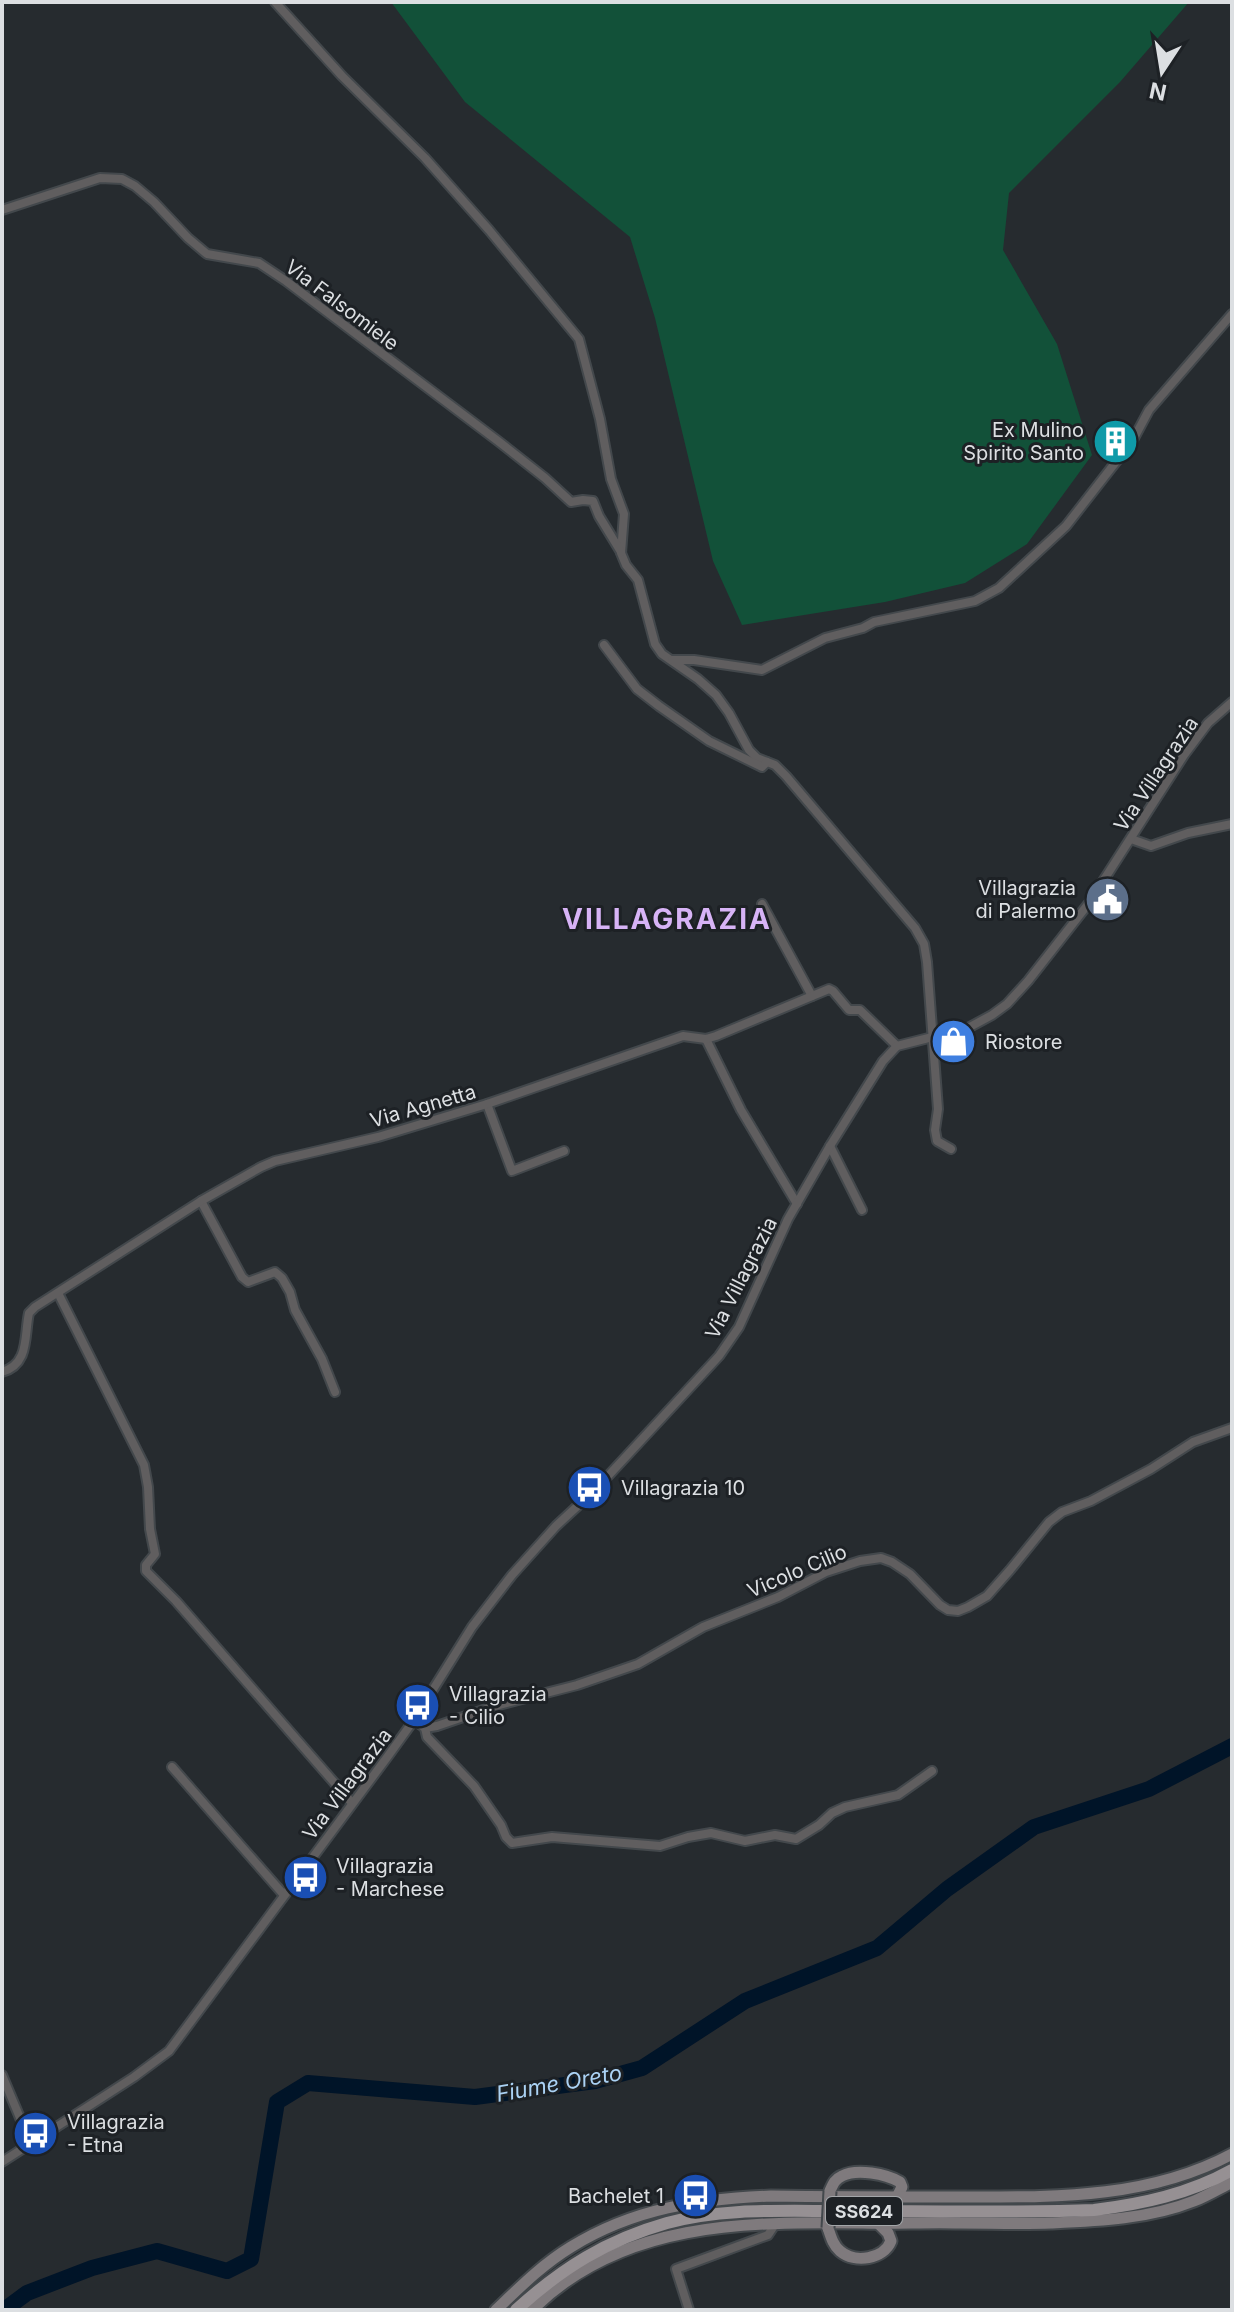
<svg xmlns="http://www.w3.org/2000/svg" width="1234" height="2312" font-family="Inter,sans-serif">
<rect width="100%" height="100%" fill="#262b2f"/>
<path fill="#125139" d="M 391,2 L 1189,2 L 1120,82 L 1009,193 L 1003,250 L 1057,344 L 1092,455 L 1027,544 L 965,583 L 885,602 L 742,625 L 713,561 L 655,318 L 630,237 L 465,102 Z"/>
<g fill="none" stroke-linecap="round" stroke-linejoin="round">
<path stroke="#001428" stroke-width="16" d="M 4,2310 L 27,2293 L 92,2268 L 157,2251 L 227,2271 L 251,2259 L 277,2102 L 308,2083 L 475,2097 L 595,2081 L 642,2068 L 745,2001 L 877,1948 L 947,1889 L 1034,1827 L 1149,1789 L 1232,1746"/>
<defs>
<g id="minor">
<path d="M 275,2 L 342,76 L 425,158 L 489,230 L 579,339 L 600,419 L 611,479 L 624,514 L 621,553 L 626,565 L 638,580 L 655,644 L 662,654 L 698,679 L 716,695 L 729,713 L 749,750 L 757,758 L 775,765 L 786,776 L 915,928 L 924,944 L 927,962 L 938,1109 L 935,1130 L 937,1141 L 951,1149"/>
<path d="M 2,210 L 100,178 L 122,179 L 135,186 L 154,202 L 188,238 L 207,254 L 259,263 L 286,281 L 498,441 L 545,478 L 571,502 L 583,500 L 593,501 L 599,516 L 621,552"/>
<path d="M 604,645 L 637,689 L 659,706 L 709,741 L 762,767 L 767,762"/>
<path d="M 672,660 L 694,660 L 762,670 L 825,638 L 863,628 L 874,622 L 975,601 L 999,588 L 1066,526 L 1133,440 L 1149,410 L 1232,314"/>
<path d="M 1131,839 L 1151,846 L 1188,833 L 1232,824"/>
<path d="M 762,904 L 812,996"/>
<path d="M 706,1039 L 741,1110 L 797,1204"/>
<path d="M 487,1104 L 512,1171 L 564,1151"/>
<path d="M 830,1146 L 862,1210"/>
<path d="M 201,1201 L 242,1277 L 248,1282 L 275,1272 L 282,1278 L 290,1292 L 295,1310 L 322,1359 L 335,1392"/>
<path d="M 58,1293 L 144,1465 L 148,1487 L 150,1529 L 155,1554 L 146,1565 L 146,1571 L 176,1601 L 352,1803"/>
<path d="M 2,1372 C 30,1364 24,1335 29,1313 L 35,1307 L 201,1201 L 261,1167 L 275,1161 L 378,1137 L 487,1104 L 683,1036 L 706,1039 L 716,1036 L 829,989 L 833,991 L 849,1010 L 860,1010 L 897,1046"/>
<path d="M 414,1720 L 425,1728 L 437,1726 L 495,1706 L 577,1685 L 638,1664 L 703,1627 L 778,1597 L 826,1572 L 860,1561 L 881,1558 L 892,1562 L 910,1574 L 940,1605 L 948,1610 L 958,1611 L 968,1607 L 987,1596 L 1010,1570 L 1049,1522 L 1062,1512 L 1091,1501 L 1151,1469 L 1193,1442 L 1232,1428"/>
<path d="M 425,1728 L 427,1737 L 474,1786 L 501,1825 L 506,1837 L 512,1843 L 552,1837 L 660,1846 L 688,1837 L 711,1833 L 745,1841 L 775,1835 L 796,1839 L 819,1825 L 832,1813 L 845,1807 L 898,1795 L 932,1771"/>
<path d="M 172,1767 L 284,1895"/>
<path d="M 2,2075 L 31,2144"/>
<path d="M 2,2162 L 134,2077 L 169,2051 L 388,1756 L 414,1720 L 472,1627 L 512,1575 L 556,1526 L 596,1489 L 719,1356 L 739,1327 L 788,1219 L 830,1146 L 883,1061 L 897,1046 L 968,1028 L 992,1015 L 1007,1004 L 1028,981 L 1089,903 L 1184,755 L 1208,723 L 1232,702"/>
<path d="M 689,2310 L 676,2269 L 768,2235 L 776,2223"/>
</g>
<g id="secondary">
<path d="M 830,2191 C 833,2184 835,2179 842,2176 C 857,2168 886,2174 900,2182 L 902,2187 L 897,2197"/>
<path d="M 828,2228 C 831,2237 833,2245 840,2251 C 855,2264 884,2259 891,2241 L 888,2233 L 879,2224"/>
<path d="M 496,2310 C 520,2287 543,2264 571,2247 C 634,2208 699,2199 771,2196 C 835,2197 898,2197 962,2197 C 1054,2197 1148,2199 1232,2154"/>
<path d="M 532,2310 C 621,2221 745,2222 862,2223 C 895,2224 927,2222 960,2223 C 990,2223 1020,2224 1051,2223 C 1098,2221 1149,2219 1194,2201 C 1207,2196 1220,2188 1232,2182"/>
</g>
<path id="primary" d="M 516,2310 C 562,2268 607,2240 667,2223 C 721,2208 782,2211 838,2211 C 923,2211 1009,2213 1094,2210 C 1142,2204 1189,2194 1232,2170"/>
</defs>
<use href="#minor" stroke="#43484c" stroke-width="12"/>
<use href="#secondary" stroke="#43484c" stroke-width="15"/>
<use href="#primary" stroke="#43484c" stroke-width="16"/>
<use href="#minor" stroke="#605e5f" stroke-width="8"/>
<use href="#secondary" stroke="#7f7a7d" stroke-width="11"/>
<use href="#primary" stroke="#969093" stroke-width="12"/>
<defs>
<path id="secondary-bridge" d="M 828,2228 L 830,2191"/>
</defs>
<use href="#secondary-bridge" stroke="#43484c" stroke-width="15" stroke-linecap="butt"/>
<use href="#secondary-bridge" stroke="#7f7a7d" stroke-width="11"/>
</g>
<defs>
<symbol id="building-disc" viewBox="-11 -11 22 22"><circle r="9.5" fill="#0f9aa8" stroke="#1d2125"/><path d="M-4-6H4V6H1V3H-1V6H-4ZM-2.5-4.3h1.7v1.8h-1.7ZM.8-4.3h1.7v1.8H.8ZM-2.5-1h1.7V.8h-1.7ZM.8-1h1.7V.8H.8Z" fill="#fff"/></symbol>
<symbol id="civic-disc" viewBox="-11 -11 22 22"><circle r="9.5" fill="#5c6f8a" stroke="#1d2125"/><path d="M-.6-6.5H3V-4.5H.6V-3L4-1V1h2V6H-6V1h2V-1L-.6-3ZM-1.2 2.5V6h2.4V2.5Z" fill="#fff"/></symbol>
<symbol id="shop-disc" viewBox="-11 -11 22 22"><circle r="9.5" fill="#3f7fe0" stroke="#1d2125"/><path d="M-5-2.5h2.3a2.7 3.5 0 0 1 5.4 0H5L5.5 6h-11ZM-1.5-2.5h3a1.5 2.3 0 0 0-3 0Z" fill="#fff"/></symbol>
<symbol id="bus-disc" viewBox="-11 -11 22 22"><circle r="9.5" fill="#1a4fb4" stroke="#1d2125"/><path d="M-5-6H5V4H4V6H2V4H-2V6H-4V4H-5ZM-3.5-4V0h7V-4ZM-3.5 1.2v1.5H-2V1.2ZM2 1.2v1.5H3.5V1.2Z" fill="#fff"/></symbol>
</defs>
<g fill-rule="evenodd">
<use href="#building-disc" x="1090" y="416" width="51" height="51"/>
<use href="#civic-disc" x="1082" y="874" width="51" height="51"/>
<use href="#shop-disc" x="928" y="1016" width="51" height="51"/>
<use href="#bus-disc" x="564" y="1462" width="51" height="51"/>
<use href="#bus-disc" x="392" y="1680" width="51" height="51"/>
<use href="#bus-disc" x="280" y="1852" width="51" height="51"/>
<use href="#bus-disc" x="10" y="2108" width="51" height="51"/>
<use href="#bus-disc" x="670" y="2170" width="51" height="51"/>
</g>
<g text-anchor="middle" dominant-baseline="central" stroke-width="6" stroke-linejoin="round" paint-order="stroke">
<rect fill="#1d2125" stroke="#a3a6a9" stroke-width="2" x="826" y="2197" width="76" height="28" rx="6"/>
<g font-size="18" font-weight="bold" fill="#dcdfe2">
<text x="864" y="2211">SS624</text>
</g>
<g font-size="20" fill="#dcdfe2" stroke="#1d2125">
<text transform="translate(342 305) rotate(37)">Via Falsomiele</text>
<text transform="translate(1156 774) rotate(-56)">Via Villagrazia</text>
<text transform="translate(423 1106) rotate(-16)">Via Agnetta</text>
<text transform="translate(741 1278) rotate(-63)">Via Villagrazia</text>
<text transform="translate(797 1571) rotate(-23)">Vicolo Cilio</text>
<text transform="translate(347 1784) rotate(-53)">Via Villagrazia</text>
</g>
<g font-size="20" fill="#dcdfe2" stroke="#1d2125" text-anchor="start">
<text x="1084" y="430" text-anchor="end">Ex Mulino<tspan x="1084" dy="23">Spirito Santo</tspan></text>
<text x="1076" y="888" text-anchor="end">Villagrazia<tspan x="1076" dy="23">di Palermo</tspan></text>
<text x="985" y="1042">Riostore</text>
<text x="621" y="1488">Villagrazia 10</text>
<text x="449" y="1694">Villagrazia<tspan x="449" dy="23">- Cilio</tspan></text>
<text x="336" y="1866">Villagrazia<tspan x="336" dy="23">- Marchese</tspan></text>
<text x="67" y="2122">Villagrazia<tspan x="67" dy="23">- Etna</tspan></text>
<text x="664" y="2196" text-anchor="end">Bachelet 1</text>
</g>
<g font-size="22" font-style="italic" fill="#abd2f4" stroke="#1d2125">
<text transform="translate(559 2083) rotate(-10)">Fiume Oreto</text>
</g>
<g font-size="28" font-weight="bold" letter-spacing="2" fill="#d7b3f6" stroke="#1d2125">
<text x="667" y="919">VILLAGRAZIA</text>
</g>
</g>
<rect width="1234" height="2312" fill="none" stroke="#dcdfe2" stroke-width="8"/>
<g transform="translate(1162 72) rotate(192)" stroke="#1d2125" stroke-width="6" paint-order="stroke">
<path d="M0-6L14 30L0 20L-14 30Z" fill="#dcdfe2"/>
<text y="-12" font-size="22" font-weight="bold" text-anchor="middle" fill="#dcdfe2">N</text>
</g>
</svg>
